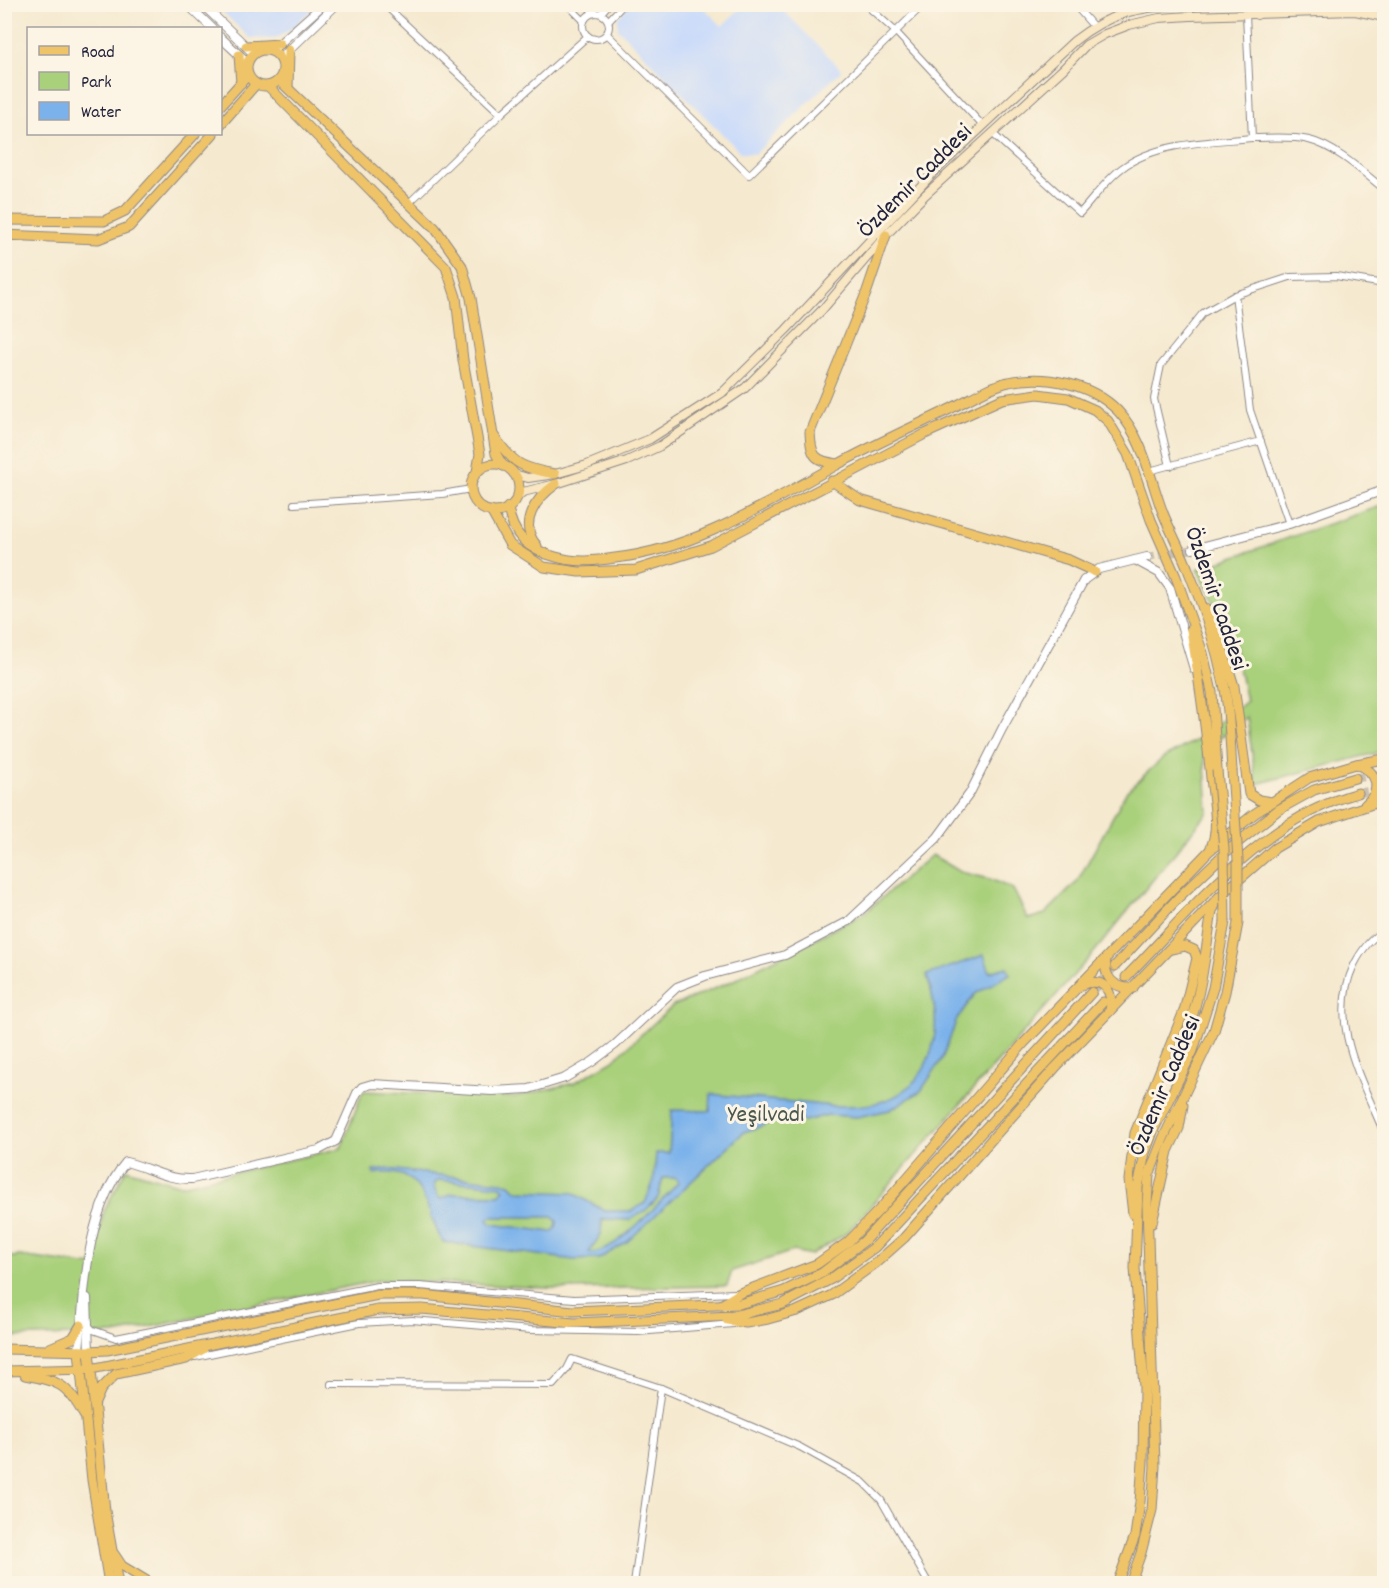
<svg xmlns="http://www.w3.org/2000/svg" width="1389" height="1588" font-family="Dekko,sans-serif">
<rect width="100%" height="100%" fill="#fcf5e5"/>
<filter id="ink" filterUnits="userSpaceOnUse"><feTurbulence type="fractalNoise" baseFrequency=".0167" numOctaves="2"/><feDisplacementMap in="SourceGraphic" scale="12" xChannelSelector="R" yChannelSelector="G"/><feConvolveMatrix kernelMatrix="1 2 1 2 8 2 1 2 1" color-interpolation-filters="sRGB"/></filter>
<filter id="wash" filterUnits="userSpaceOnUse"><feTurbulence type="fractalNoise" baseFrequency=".008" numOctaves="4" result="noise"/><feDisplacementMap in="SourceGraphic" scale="24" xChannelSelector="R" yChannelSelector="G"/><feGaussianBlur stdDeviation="1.35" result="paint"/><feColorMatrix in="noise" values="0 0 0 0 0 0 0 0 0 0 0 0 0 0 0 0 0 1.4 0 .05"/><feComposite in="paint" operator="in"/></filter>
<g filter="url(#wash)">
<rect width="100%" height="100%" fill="#f5e9cf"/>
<g fill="#cbdbf9">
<path d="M 631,4 L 701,5 L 722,26 L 744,5 L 778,5 L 842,70 L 755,154 L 741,153 L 618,29 L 618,18 Z"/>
<path d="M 215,5 L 317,5 L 291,29 L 275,39 L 250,38 Z"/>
</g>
<path fill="#a9d07a" stroke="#66795a" stroke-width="1.5" d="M 1384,505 L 1384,751 L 1256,784 L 1247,717 L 1204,750 L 1208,812 L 1096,950 L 847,1233 L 811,1255 L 793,1251 L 732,1271 L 727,1286 L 567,1289 L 381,1280 L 115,1334 L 5,1337 L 5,1258 L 20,1256 L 92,1266 L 104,1211 L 126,1169 L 181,1185 L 341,1148 L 363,1091 L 513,1097 L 574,1083 L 612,1061 L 673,1006 L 730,982 L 863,914 L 932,855 L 961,872 L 990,879 L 1013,889 L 1028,919 L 1045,914 L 1077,882 L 1127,791 L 1163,758 L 1202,737 L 1246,701 L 1234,644 L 1198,569 Z"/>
<path fill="#7cb2eb" stroke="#4f6a93" stroke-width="1.5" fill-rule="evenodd" d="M 984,955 L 990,972 L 1007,967 L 1010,974 L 975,994 L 957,1019 L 942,1059 L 921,1091 L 890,1110 L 857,1117 L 828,1115 L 805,1121 L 783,1119 L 744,1132 L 626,1243 L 599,1259 L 574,1260 L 443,1242 C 423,1210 427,1164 374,1174 L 373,1171 L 388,1169 L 501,1182 L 510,1184 L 517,1191 L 573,1193 L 605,1211 L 631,1211 L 645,1203 L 654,1180 L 656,1153 L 669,1153 L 672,1110 L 710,1111 L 711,1094 C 739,1097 766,1100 794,1102 C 846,1108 906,1116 929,1057 C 940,1030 935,1002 927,975 ZM 663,1178 L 676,1178 L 678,1183 C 661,1201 613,1256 589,1253 L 601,1234 L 602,1219 L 629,1220 L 645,1211 L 658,1198 ZM 439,1180 L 501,1186 L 504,1190 L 499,1195 L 452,1194 L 440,1199 L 434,1188 L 435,1183 ZM 491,1217 L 552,1217 L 557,1221 L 556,1228 L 552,1232 L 491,1224 L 488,1219 Z"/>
</g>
<g filter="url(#ink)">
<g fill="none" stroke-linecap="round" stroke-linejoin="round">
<path stroke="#cbc1b1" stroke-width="8" stroke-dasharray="8 4" stroke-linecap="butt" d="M 1147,557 L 1193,549"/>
<g stroke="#cbc1b1" stroke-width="9" stroke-dasharray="9 4.5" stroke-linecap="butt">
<path d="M 1355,778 L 1384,774"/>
<path d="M 1358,793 L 1384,789"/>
<path d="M 1092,992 L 1115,966"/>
<path d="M 1178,1052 L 1176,1064 L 1183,1103"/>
</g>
<defs>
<g id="minor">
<path d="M 384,4 L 501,114 L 588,36"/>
<path d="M 567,4 L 584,21"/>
<path d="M 586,4 L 594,13"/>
<path d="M 865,4 L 895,31 L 983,126"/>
<path d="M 1074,4 L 1093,26"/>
<circle cx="596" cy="26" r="13"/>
<path d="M 601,13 L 609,4"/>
<path d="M 1246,15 L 1252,138 C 1271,138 1291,136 1309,140 C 1335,146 1364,173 1384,189"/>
<path d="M 608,21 L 624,4"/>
<path d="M 607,34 L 749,175 L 924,4"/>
<path d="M 992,133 L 1080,213 C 1093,199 1106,180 1122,168 C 1157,142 1210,142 1252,138"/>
<path d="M 409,203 L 501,114"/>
<path d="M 1235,295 L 1250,410 L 1289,524"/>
<path d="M 1170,466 L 1154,399 L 1161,365 L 1203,313 L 1235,295 L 1290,277 L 1336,276 L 1384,284"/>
<path d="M 1149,471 L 1261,441"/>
<path d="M 294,504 L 442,494 L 471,489"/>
<path d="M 1384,931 C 1370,938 1361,951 1354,965 C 1327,1022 1362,1080 1384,1133"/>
<path d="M 88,1325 L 93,1330 L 116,1338 L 377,1286 L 420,1286 L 574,1299 L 736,1293"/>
<path d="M 195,1357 L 359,1323 L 412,1320 L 531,1330 L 638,1332 L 733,1324"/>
<path d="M 331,1384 L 553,1385 L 567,1369 L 572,1359 L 661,1388 L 800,1447 L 863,1482 L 881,1500 L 929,1584"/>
<path d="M 634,1584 L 661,1388"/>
</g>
<g id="tertiary">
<path d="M 187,4 L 212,28"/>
<path d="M 202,4 L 254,54"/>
<path d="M 220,37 L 248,63"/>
<path d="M 271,51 L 324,4"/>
<path d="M 281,58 L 337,4"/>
<path d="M 1193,549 L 1289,524 L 1384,490"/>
<path d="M 1135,560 L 1159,573 L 1170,588 L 1194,669"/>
<path d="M 87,1298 L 89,1351"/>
<path d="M 79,1351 C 84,1292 86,1209 126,1162 C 150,1168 167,1180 192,1179 L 319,1150 L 336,1141 L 357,1093 L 362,1087 L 372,1084 L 492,1091 L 529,1089 L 565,1078 L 592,1062 L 615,1045 L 677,987 L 705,976 L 785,955 L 849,921 L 937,838 L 970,793 L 1002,729 L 1084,580 L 1099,569 L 1147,557"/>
<path d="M 465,1584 L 567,1584"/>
</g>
<g id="secondary">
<path d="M 1257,4 L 1257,15"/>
<path d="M 514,474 L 528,478 L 555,474 L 587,465 L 650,439 L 722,393 L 786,330 L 934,172 L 1074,41 C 1112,11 1138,8 1185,4"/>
<path d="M 517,497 L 523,492 L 556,484 L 627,461 L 660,446 L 745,388 L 822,310 L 886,235 L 925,195 L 1063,69 L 1086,45 L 1105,34 L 1129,25 L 1159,18 L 1190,16 L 1355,11 L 1384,17"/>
</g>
<g id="primary">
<path d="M 246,46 L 280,44"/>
<circle cx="265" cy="68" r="18"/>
<path d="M 239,55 L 241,83"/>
<path d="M 279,80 L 435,228 L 462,266 L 471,298 L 496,454 L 503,466"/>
<path d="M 268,86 L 446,267 L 456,297 L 463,360 L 480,454 L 477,472"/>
<path d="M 288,88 L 289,50"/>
<path d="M 220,106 L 248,75"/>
<path d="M 220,125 L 256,84"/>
<path d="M 4,220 L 104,221 L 125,211 L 195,134"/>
<path d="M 4,235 L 98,239 L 129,227 L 213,134"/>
<path d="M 494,436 C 514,465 522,468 555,474"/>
<path d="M 838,464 C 814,461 811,456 810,432 L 867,291 L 886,235"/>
<circle cx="495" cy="488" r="24"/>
<path d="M 832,481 L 860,500 L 1069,560 L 1095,572"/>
<path d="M 508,507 C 512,536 529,550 556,557 C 575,563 595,561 615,558 C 696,549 765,504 835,466 C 871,446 909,429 946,411 C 963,403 991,385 1009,382 C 1045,374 1092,384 1118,411 C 1144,439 1150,479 1163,513 C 1171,533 1182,552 1189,572 C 1204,608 1216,646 1224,684 C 1230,712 1230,742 1232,770"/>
<path d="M 491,511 L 510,545 L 544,567 L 579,572 L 636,570 L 711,546 L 925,434 L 1002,399 L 1038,394 L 1068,398 L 1095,410 L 1108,421 L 1128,454 L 1151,520 L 1176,577 L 1203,653 L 1212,692 L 1217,770"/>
<path d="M 537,546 C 517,524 536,498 556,484"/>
<path d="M 1207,609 L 1214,622 L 1234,686 L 1249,794 L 1259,800 L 1271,802"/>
<path d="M 1191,630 C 1199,679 1206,728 1211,778 C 1213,799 1220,828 1211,847"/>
<path d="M 1357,764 C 1378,772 1383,790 1365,805"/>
<path d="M 1106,959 C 1103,977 1114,989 1133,988"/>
<path d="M 1115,966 L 1179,897 L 1226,852 L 1278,810 L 1314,790 L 1355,778"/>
<path d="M 1126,977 C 1194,908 1261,819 1358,793"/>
<path d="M 1082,985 C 1103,976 1114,991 1110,1011"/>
<path d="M 1178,1052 C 1201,1006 1204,960 1212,911 L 1215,905"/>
<path d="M 1133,1214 L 1129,1180 L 1135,1133 L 1184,1011 L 1197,958 L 1194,950 L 1185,946 L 1171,949"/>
<path d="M 1152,1223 L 1168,1151 L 1179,1128 L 1183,1105"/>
<path d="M 721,1305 L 740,1293 L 817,1264 L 848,1242 L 881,1208 L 1024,1043 L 1209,851 L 1254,814 L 1309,778 L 1356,764 L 1384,759"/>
<path d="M 727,1320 L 746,1323 L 768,1319 L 797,1311 L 832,1295 L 877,1262 L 904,1238 L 1055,1068 L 1219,897 L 1275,848 L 1319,822 L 1384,800"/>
<path d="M 50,1348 L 73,1338 L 81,1325"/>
<path d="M 4,1349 L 89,1351 L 107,1350 L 378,1295 L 423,1295 L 573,1311 L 739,1304 L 784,1291 L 822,1273 L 864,1241 L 1092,992"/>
<path d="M 79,1351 L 92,1480 L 109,1584"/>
<path d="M 89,1351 L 105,1511 L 118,1584"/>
<path d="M 4,1371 L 91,1369 L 378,1310 L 422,1309 L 574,1323 L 733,1316 L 783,1304 L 831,1279 L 875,1247 L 1103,1002"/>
<path d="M 25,1375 C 59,1381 67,1384 84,1415"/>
<path d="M 94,1405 L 101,1389 L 116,1374 L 186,1359 L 203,1349"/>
<path d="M 114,1554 L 122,1566 L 152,1584"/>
<path d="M 1117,1584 L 1135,1536 L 1140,1502 L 1143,1462 L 1144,1387 L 1135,1268 L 1138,1187 L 1145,1153 L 1154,1129 L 1193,1051 L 1213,988 L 1225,922"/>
<path d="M 1130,1584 L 1141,1553 L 1152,1510 L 1155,1466 L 1147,1204 L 1149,1175 L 1163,1139 L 1214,1031 L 1225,992 L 1238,923"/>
</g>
</defs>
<use href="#minor" stroke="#8c8685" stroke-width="8"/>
<use href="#tertiary" stroke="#8c8685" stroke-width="10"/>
<use href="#secondary" stroke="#8c8685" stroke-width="10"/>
<use href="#primary" stroke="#8c8685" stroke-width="11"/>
<use href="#minor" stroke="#fff" stroke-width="6"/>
<use href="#tertiary" stroke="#fff" stroke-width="8"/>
<use href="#secondary" stroke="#f9e7c3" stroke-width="8"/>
<use href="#primary" stroke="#efc469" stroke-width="9"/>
<defs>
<g id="primary-bridge">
<path d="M 1217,770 L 1224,849 L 1225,922"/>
<path d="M 1232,770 L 1238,860 L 1238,923"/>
</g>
</defs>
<use href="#primary-bridge" stroke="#8c8685" stroke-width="11" stroke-linecap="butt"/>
<use href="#primary-bridge" stroke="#efc469" stroke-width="9"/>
</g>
</g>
<g text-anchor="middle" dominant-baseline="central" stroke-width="6" stroke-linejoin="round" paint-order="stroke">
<g font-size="24" fill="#22223b" stroke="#fcf5e5">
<text transform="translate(916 182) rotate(-45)">Özdemir Caddesi</text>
<text transform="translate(1215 599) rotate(71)">Özdemir Caddesi</text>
<text transform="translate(1166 1086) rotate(-67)">Özdemir Caddesi</text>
</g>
<g font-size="24" fill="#4a564e" stroke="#fcf5e5">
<text x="766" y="1116">Yeşilvadi</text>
</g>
</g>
<rect width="1389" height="1588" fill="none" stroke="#fcf5e5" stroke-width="24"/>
<rect x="27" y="27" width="195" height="108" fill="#fcf5e5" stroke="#a5a1a1" stroke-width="1.5"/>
<rect x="39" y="46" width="30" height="9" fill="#efc469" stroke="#a5a1a1" stroke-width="1.5"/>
<text x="81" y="57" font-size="18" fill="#22223b">Road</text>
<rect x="39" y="72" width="30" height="18" fill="#a9d07a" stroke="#a5a1a1" stroke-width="1.5"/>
<text x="81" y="87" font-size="18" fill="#22223b">Park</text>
<rect x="39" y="102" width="30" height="18" fill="#7cb2eb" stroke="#a5a1a1" stroke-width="1.5"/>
<text x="81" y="117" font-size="18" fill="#22223b">Water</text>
</svg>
